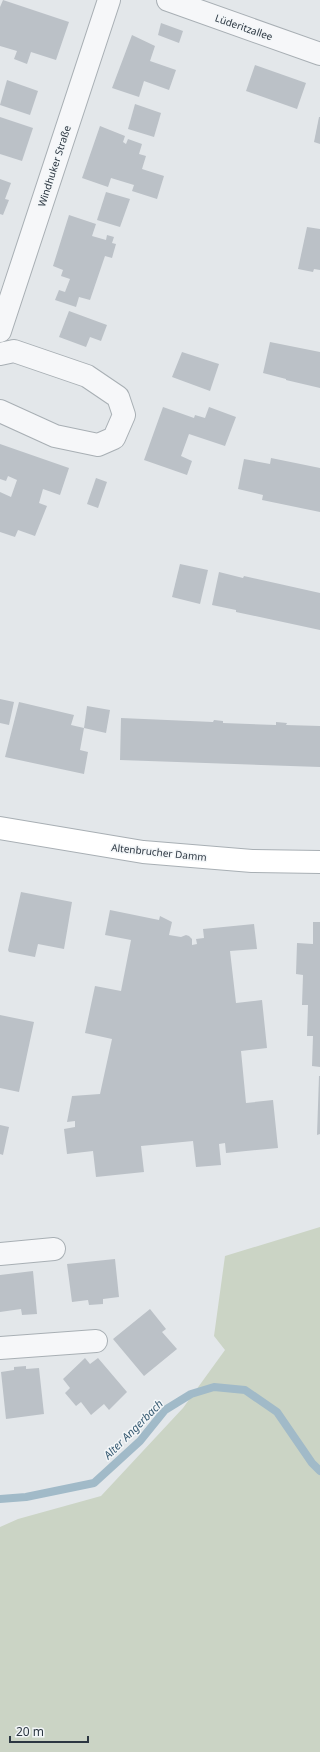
<svg xmlns="http://www.w3.org/2000/svg" width="320" height="1752" font-family="'Noto Sans',sans-serif">
<rect width="100%" height="100%" fill="#e3e7ea"/>
<path fill="#cbd4c5" d="M 320,1227 L 320,1752 L 0,1752 L 0,1527 L 18,1519 L 101,1496 L 183,1408 L 225,1350 L 214,1336 L 225,1256 Z"/>
<g fill="none" stroke-linecap="round" stroke-linejoin="round">
<path stroke="#a1bac8" stroke-width="8" d="M 0,1499 L 26,1497 L 94,1483 L 140,1441 L 165,1410 L 191,1394 L 214,1387 L 245,1390 L 277,1412 L 312,1463 L 320,1471"/>
</g>
<g fill="#bbc1c7">
<path d="M 3,0 L 69,22 L 56,60 L 31,52 L 27,64 L 14,59 L 17,51 L 0,46 L 0,7 Z"/>
<path d="M 161,23 L 183,31 L 179,43 L 158,35 Z"/>
<path d="M 132,35 L 155,46 L 150,61 L 176,70 L 169,90 L 144,81 L 139,97 L 112,88 Z"/>
<path d="M 255,65 L 306,83 L 297,109 L 246,91 Z"/>
<path d="M 7,80 L 38,91 L 30,115 L 0,105 Z"/>
<path d="M 135,104 L 161,113 L 154,137 L 128,129 Z"/>
<path d="M 0,117 L 33,128 L 22,161 L 0,154 Z"/>
<path d="M 319,117 L 320,117 L 320,144 L 314,142 Z"/>
<path d="M 100,126 L 125,136 L 123,142 L 126,144 L 128,139 L 142,144 L 139,154 L 146,156 L 142,169 L 164,176 L 157,199 L 132,191 L 134,185 L 111,178 L 108,187 L 82,178 Z"/>
<path d="M 0,179 L 11,183 L 5,199 L 9,200 L 3,215 L 0,214 Z"/>
<path d="M 106,192 L 130,199 L 120,227 L 97,220 Z"/>
<path d="M 69,215 L 96,224 L 92,236 L 106,240 L 107,235 L 114,237 L 112,243 L 116,244 L 112,258 L 105,256 L 90,300 L 79,297 L 76,307 L 55,300 L 59,290 L 65,292 L 70,279 L 61,276 L 63,270 L 53,266 Z"/>
<path d="M 307,227 L 320,229 L 320,270 L 314,269 L 313,272 L 298,269 Z"/>
<path d="M 69,311 L 107,325 L 101,341 L 90,337 L 86,347 L 59,337 Z"/>
<path d="M 270,342 L 320,352 L 320,388 L 286,380 L 286,379 L 263,373 Z"/>
<path d="M 182,352 L 219,364 L 210,391 L 172,377 Z"/>
<path d="M 163,407 L 194,418 L 195,415 L 205,418 L 209,407 L 236,417 L 225,446 L 189,434 L 181,456 L 192,461 L 187,475 L 144,460 Z"/>
<path d="M 0,444 L 69,468 L 60,495 L 43,489 L 39,503 L 47,506 L 35,536 L 18,530 L 15,537 L 0,532 L 0,492 L 11,497 L 17,480 L 8,476 L 6,481 L 0,479 Z"/>
<path d="M 271,458 L 320,468 L 320,512 L 262,500 L 263,495 L 238,489 L 244,459 L 270,464 Z"/>
<path d="M 96,478 L 107,482 L 98,508 L 87,504 Z"/>
<path d="M 180,564 L 208,570 L 200,604 L 172,597 Z"/>
<path d="M 219,572 L 243,578 L 244,576 L 320,593 L 320,630 L 236,612 L 236,610 L 212,605 Z"/>
<path d="M 0,699 L 14,702 L 9,725 L 0,723 Z"/>
<path d="M 19,702 L 74,715 L 71,725 L 84,728 L 80,750 L 88,752 L 84,774 L 5,757 Z"/>
<path d="M 87,706 L 110,710 L 106,733 L 84,728 Z"/>
<path d="M 121,718 L 213,722 L 214,720 L 223,721 L 223,723 L 276,725 L 276,722 L 287,723 L 286,725 L 320,726 L 320,767 L 120,760 Z"/>
<path d="M 21,892 L 72,902 L 64,949 L 38,944 L 35,957 L 9,952 L 8,950 Z"/>
<path d="M 110,910 L 159,920 L 160,916 L 172,922 L 169,935 L 181,937 L 186,935 L 189,936 L 192,939 L 192,945 L 197,944 L 196,939 L 204,938 L 203,929 L 254,924 L 257,949 L 230,951 L 236,1003 L 262,1000 L 267,1048 L 241,1051 L 246,1103 L 273,1100 L 278,1148 L 226,1153 L 225,1143 L 219,1144 L 221,1165 L 196,1167 L 193,1141 L 141,1146 L 144,1172 L 96,1177 L 93,1151 L 67,1154 L 64,1129 L 75,1127 L 75,1121 L 67,1122 L 72,1096 L 100,1094 L 112,1039 L 85,1033 L 95,986 L 121,991 L 131,940 L 105,935 Z"/>
<path d="M 313,922 L 320,922 L 320,1067 L 312,1066 L 313,1036 L 307,1036 L 308,1005 L 302,1005 L 303,975 L 296,974 L 297,943 L 313,944 Z"/>
<path d="M 0,1015 L 34,1022 L 19,1092 L 0,1088 Z"/>
<path d="M 319,1076 L 320,1076 L 320,1134 L 317,1135 Z"/>
<path d="M 0,1125 L 9,1127 L 3,1155 L 0,1154 Z"/>
<path d="M 115,1259 L 119,1297 L 103,1299 L 103,1304 L 89,1305 L 88,1300 L 72,1302 L 67,1264 Z"/>
<path d="M 33,1271 L 37,1314 L 22,1315 L 21,1309 L 0,1312 L 0,1275 Z"/>
<path d="M 150,1309 L 166,1329 L 162,1332 L 177,1349 L 144,1376 L 113,1339 Z"/>
<path d="M 85,1358 L 90,1364 L 98,1358 L 127,1392 L 109,1410 L 104,1404 L 91,1415 L 81,1402 L 76,1406 L 65,1393 L 70,1388 L 63,1379 Z"/>
<path d="M 26,1366 L 26,1369 L 39,1368 L 44,1414 L 6,1419 L 1,1372 L 14,1370 L 14,1367 Z"/>
</g>
<g fill="none" stroke-linecap="round" stroke-linejoin="round">
<defs>
<g id="street">
<path d="M 168,0 L 320,54"/>
<path d="M 0,331 L 109,0"/>
<path d="M 0,354 L 14,351 L 87,376 L 118,397 L 124,415 L 114,438 L 98,445 L 55,436 L 0,411"/>
<path d="M 0,1254 L 54,1249"/>
<path d="M 0,1348 L 96,1341"/>
</g>
<path id="secondary" d="M 0,828 L 143,852 L 252,861 L 320,862"/>
</defs>
<use href="#street" stroke="#a8afb4" stroke-width="24"/>
<use href="#secondary" stroke="#a8afb4" stroke-width="24"/>
<use href="#street" stroke="#f6f7f9" stroke-width="22"/>
<use href="#secondary" stroke="#fff" stroke-width="22"/>
</g>
<g text-anchor="middle" dominant-baseline="central" stroke-width="3" stroke-linejoin="round" paint-order="stroke">
<g font-size="10" fill="#2c3742" stroke="#f3f6f8">
<text transform="translate(244 27) rotate(19)">Lüderitzallee</text>
<text transform="translate(54 166) rotate(-72)">Windhuker Straße</text>
<text transform="translate(159 852) rotate(6)">Altenbrucher Damm</text>
</g>
<g font-size="11" font-style="italic" fill="#395c73" stroke="#f3f6f8">
<text transform="translate(133 1429) rotate(-45)">Alter Angerbach</text>
</g>
</g>
<path d="M10 1736v6h78v-6" fill="none" stroke="#2c3742" stroke-width="2"/>
<text x="16" y="1736" font-size="12" fill="#2c3742" stroke="#f3f6f8" stroke-width="3" paint-order="stroke">20 m</text>
</svg>
